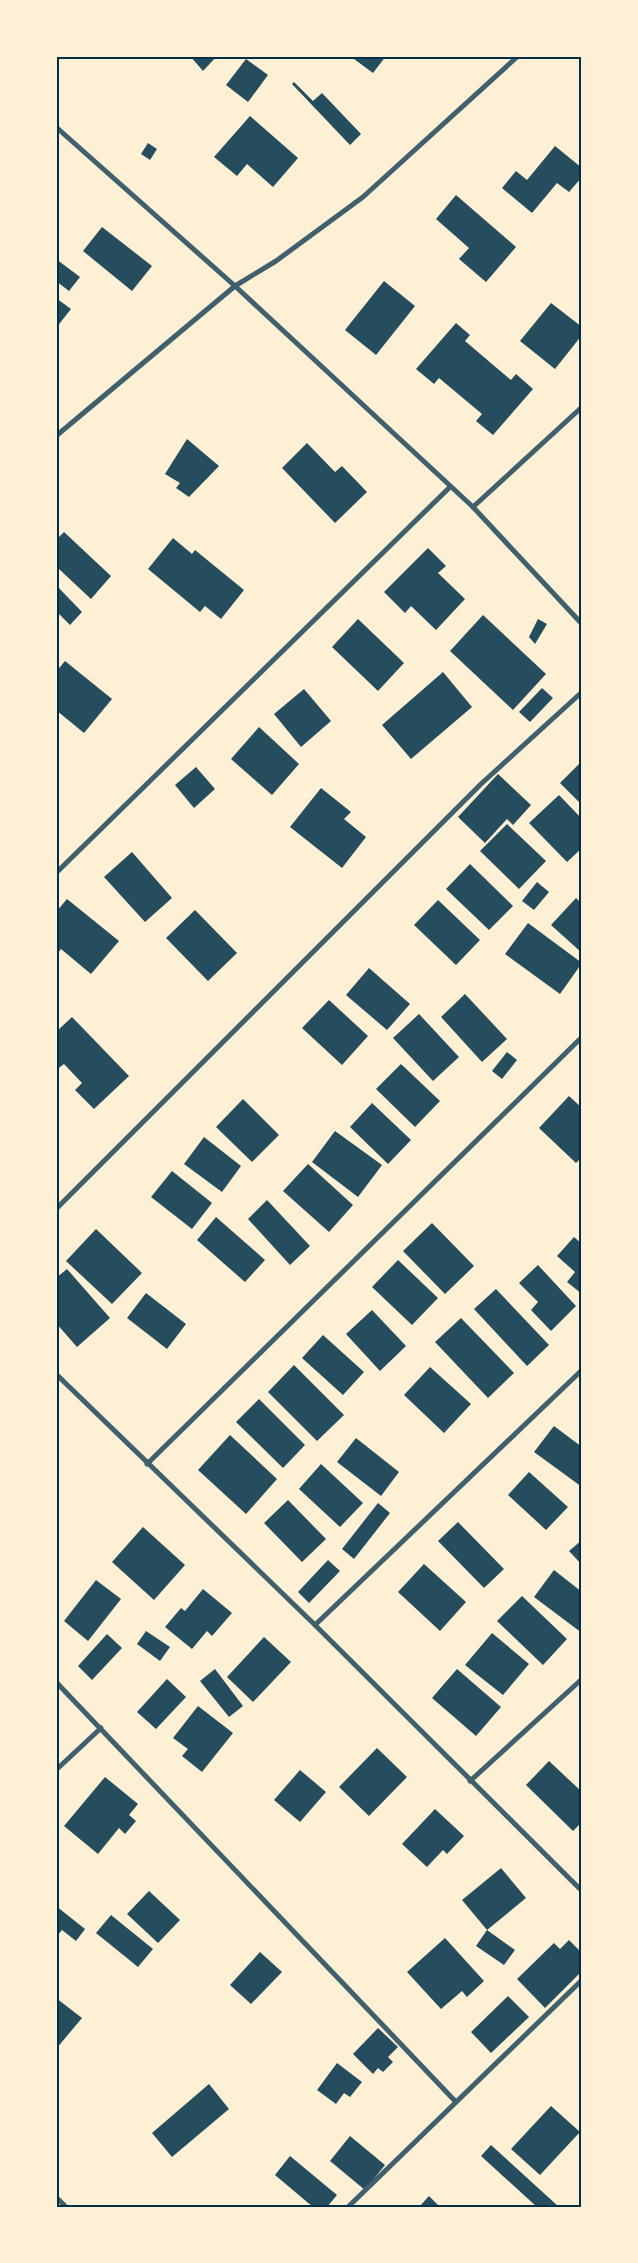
<svg xmlns="http://www.w3.org/2000/svg" width="638" height="2263" font-family="Overpass,sans-serif">
<rect width="100%" height="100%" fill="#fdf0d5"/>
<g fill="#264d5e">
<path d="M 190,56 L 217,56 L 203,71 Z"/>
<path d="M 350,56 L 386,56 L 373,73 Z"/>
<path d="M 246,59 L 268,75 L 248,102 L 226,85 Z"/>
<path d="M 294,82 L 313,101 L 322,93 L 361,134 L 350,145 L 292,84 Z"/>
<path d="M 250,116 L 298,158 L 273,187 L 247,164 L 237,176 L 214,157 Z"/>
<path d="M 148,143 L 157,149 L 150,160 L 141,154 Z"/>
<path d="M 555,146 L 582,168 L 582,177 L 569,192 L 557,183 L 532,213 L 502,188 L 516,171 L 527,180 Z"/>
<path d="M 456,195 L 516,247 L 486,282 L 459,259 L 469,248 L 436,219 Z"/>
<path d="M 102,227 L 152,266 L 132,291 L 83,251 Z"/>
<path d="M 56,259 L 80,277 L 69,291 L 56,281 Z"/>
<path d="M 384,281 L 415,306 L 376,355 L 345,330 Z"/>
<path d="M 56,298 L 71,309 L 56,328 Z"/>
<path d="M 551,303 L 582,327 L 582,335 L 555,369 L 520,341 Z"/>
<path d="M 456,323 L 470,335 L 465,341 L 511,380 L 516,374 L 533,389 L 493,435 L 476,421 L 482,414 L 439,378 L 434,384 L 416,369 Z"/>
<path d="M 187,439 L 219,466 L 189,497 L 176,488 L 180,483 L 165,474 Z"/>
<path d="M 307,443 L 335,472 L 342,466 L 367,492 L 335,523 L 282,468 Z"/>
<path d="M 64,532 L 111,576 L 91,599 L 59,569 L 56,571 L 56,540 Z"/>
<path d="M 173,538 L 192,554 L 195,550 L 244,590 L 221,619 L 205,606 L 200,612 L 148,569 Z"/>
<path d="M 428,548 L 446,566 L 438,573 L 465,599 L 436,630 L 411,606 L 405,613 L 384,592 Z"/>
<path d="M 56,585 L 82,612 L 70,625 L 56,611 Z"/>
<path d="M 483,615 L 546,674 L 513,710 L 450,651 Z"/>
<path d="M 358,619 L 404,663 L 378,691 L 332,647 Z"/>
<path d="M 538,619 L 547,624 L 535,644 L 529,637 Z"/>
<path d="M 65,661 L 112,699 L 84,733 L 56,710 L 56,672 Z"/>
<path d="M 443,672 L 472,707 L 411,759 L 382,725 Z"/>
<path d="M 542,688 L 553,698 L 530,722 L 519,712 Z"/>
<path d="M 304,689 L 331,721 L 301,747 L 274,714 Z"/>
<path d="M 259,727 L 299,764 L 272,795 L 231,759 Z"/>
<path d="M 582,761 L 582,805 L 560,783 Z"/>
<path d="M 196,767 L 215,789 L 194,808 L 175,785 Z"/>
<path d="M 498,774 L 531,805 L 513,825 L 507,819 L 485,843 L 458,817 Z"/>
<path d="M 321,788 L 351,812 L 344,819 L 366,837 L 342,868 L 290,827 Z"/>
<path d="M 559,795 L 582,819 L 582,848 L 567,862 L 529,823 Z"/>
<path d="M 507,824 L 546,861 L 519,889 L 480,851 Z"/>
<path d="M 132,852 L 172,898 L 145,922 L 104,877 Z"/>
<path d="M 470,864 L 513,906 L 489,930 L 446,889 Z"/>
<path d="M 537,882 L 549,892 L 534,910 L 522,901 Z"/>
<path d="M 576,898 L 582,904 L 582,953 L 551,925 Z"/>
<path d="M 67,899 L 119,941 L 91,974 L 61,949 L 56,955 L 56,912 Z"/>
<path d="M 438,900 L 480,940 L 456,965 L 414,925 Z"/>
<path d="M 195,910 L 237,953 L 208,981 L 166,938 Z"/>
<path d="M 528,923 L 582,963 L 560,994 L 505,954 Z"/>
<path d="M 369,968 L 410,1004 L 387,1030 L 346,995 Z"/>
<path d="M 465,994 L 507,1039 L 482,1062 L 441,1017 Z"/>
<path d="M 329,1000 L 368,1036 L 342,1065 L 302,1028 Z"/>
<path d="M 419,1014 L 459,1057 L 433,1081 L 393,1038 Z"/>
<path d="M 72,1017 L 129,1076 L 94,1109 L 75,1090 L 82,1083 L 64,1064 L 56,1070 L 56,1032 Z"/>
<path d="M 507,1052 L 517,1060 L 502,1079 L 492,1071 Z"/>
<path d="M 401,1064 L 440,1101 L 415,1127 L 376,1089 Z"/>
<path d="M 569,1096 L 582,1108 L 582,1157 L 576,1163 L 539,1128 Z"/>
<path d="M 243,1099 L 279,1135 L 252,1162 L 216,1127 Z"/>
<path d="M 372,1103 L 411,1140 L 388,1164 L 350,1127 Z"/>
<path d="M 335,1131 L 382,1165 L 358,1197 L 312,1162 Z"/>
<path d="M 204,1137 L 241,1166 L 222,1192 L 184,1164 Z"/>
<path d="M 308,1164 L 353,1205 L 329,1232 L 283,1191 Z"/>
<path d="M 172,1171 L 212,1203 L 192,1229 L 151,1197 Z"/>
<path d="M 267,1200 L 310,1246 L 290,1265 L 248,1219 Z"/>
<path d="M 216,1217 L 265,1260 L 245,1282 L 197,1240 Z"/>
<path d="M 432,1223 L 474,1266 L 445,1294 L 403,1251 Z"/>
<path d="M 96,1229 L 142,1273 L 112,1304 L 66,1261 Z"/>
<path d="M 574,1237 L 582,1244 L 582,1294 L 567,1282 L 575,1272 L 557,1256 Z"/>
<path d="M 398,1260 L 438,1298 L 412,1325 L 372,1287 Z"/>
<path d="M 538,1265 L 576,1306 L 551,1331 L 531,1310 L 538,1302 L 519,1283 Z"/>
<path d="M 67,1269 L 110,1318 L 77,1347 L 56,1323 L 56,1278 Z"/>
<path d="M 496,1289 L 549,1345 L 527,1366 L 474,1309 Z"/>
<path d="M 146,1293 L 186,1324 L 167,1349 L 127,1318 Z"/>
<path d="M 372,1310 L 406,1346 L 380,1371 L 346,1334 Z"/>
<path d="M 461,1318 L 514,1373 L 488,1398 L 435,1342 Z"/>
<path d="M 323,1335 L 364,1372 L 343,1395 L 302,1358 Z"/>
<path d="M 294,1365 L 344,1415 L 317,1441 L 268,1392 Z"/>
<path d="M 430,1367 L 471,1404 L 444,1433 L 404,1395 Z"/>
<path d="M 259,1399 L 305,1445 L 283,1468 L 236,1422 Z"/>
<path d="M 554,1426 L 582,1447 L 582,1487 L 534,1452 Z"/>
<path d="M 230,1435 L 277,1479 L 246,1514 L 198,1470 Z"/>
<path d="M 356,1438 L 399,1472 L 381,1496 L 337,1462 Z"/>
<path d="M 321,1464 L 363,1503 L 340,1527 L 299,1489 Z"/>
<path d="M 529,1472 L 568,1507 L 546,1530 L 508,1495 Z"/>
<path d="M 288,1500 L 326,1539 L 302,1562 L 264,1523 Z"/>
<path d="M 378,1503 L 390,1513 L 354,1559 L 342,1549 Z"/>
<path d="M 458,1522 L 504,1569 L 484,1588 L 438,1541 Z"/>
<path d="M 143,1527 L 185,1565 L 154,1600 L 112,1562 Z"/>
<path d="M 582,1540 L 582,1565 L 569,1551 Z"/>
<path d="M 328,1560 L 340,1571 L 309,1603 L 298,1592 Z"/>
<path d="M 424,1564 L 466,1602 L 440,1631 L 398,1592 Z"/>
<path d="M 554,1570 L 582,1592 L 582,1633 L 534,1597 Z"/>
<path d="M 96,1580 L 121,1599 L 88,1641 L 64,1621 Z"/>
<path d="M 203,1589 L 232,1613 L 212,1636 L 207,1631 L 192,1649 L 165,1627 L 181,1608 L 185,1611 Z"/>
<path d="M 522,1596 L 567,1639 L 543,1665 L 497,1621 Z"/>
<path d="M 146,1631 L 170,1647 L 160,1661 L 137,1644 Z"/>
<path d="M 492,1633 L 529,1664 L 503,1695 L 465,1665 Z"/>
<path d="M 107,1634 L 122,1648 L 92,1680 L 78,1666 Z"/>
<path d="M 264,1637 L 291,1662 L 253,1702 L 227,1677 Z"/>
<path d="M 215,1669 L 243,1706 L 229,1717 L 200,1681 Z"/>
<path d="M 457,1669 L 501,1707 L 476,1736 L 432,1698 Z"/>
<path d="M 167,1679 L 186,1697 L 156,1729 L 137,1712 Z"/>
<path d="M 198,1706 L 233,1733 L 202,1772 L 182,1756 L 188,1749 L 173,1738 Z"/>
<path d="M 377,1748 L 407,1777 L 369,1816 L 339,1787 Z"/>
<path d="M 549,1761 L 582,1792 L 582,1822 L 573,1831 L 526,1785 Z"/>
<path d="M 300,1770 L 326,1792 L 300,1822 L 274,1800 Z"/>
<path d="M 105,1777 L 138,1804 L 129,1815 L 136,1821 L 125,1834 L 119,1828 L 98,1854 L 64,1826 Z"/>
<path d="M 435,1809 L 464,1836 L 447,1854 L 443,1850 L 427,1867 L 402,1844 Z"/>
<path d="M 501,1868 L 526,1898 L 487,1930 L 462,1900 Z"/>
<path d="M 149,1891 L 180,1920 L 158,1943 L 127,1914 Z"/>
<path d="M 56,1906 L 85,1929 L 76,1941 L 62,1930 L 56,1937 Z"/>
<path d="M 111,1915 L 153,1949 L 138,1967 L 96,1933 Z"/>
<path d="M 487,1930 L 515,1950 L 504,1965 L 476,1946 Z"/>
<path d="M 445,1938 L 484,1981 L 467,1997 L 462,1991 L 441,2009 L 407,1972 Z"/>
<path d="M 569,1940 L 582,1953 L 582,1971 L 545,2008 L 517,1979 L 554,1943 L 560,1949 Z"/>
<path d="M 260,1952 L 282,1972 L 251,2004 L 230,1985 Z"/>
<path d="M 508,1996 L 529,2017 L 491,2053 L 471,2032 Z"/>
<path d="M 56,1998 L 82,2018 L 56,2049 Z"/>
<path d="M 378,2028 L 398,2047 L 388,2057 L 393,2062 L 383,2072 L 378,2068 L 373,2074 L 353,2054 Z"/>
<path d="M 337,2063 L 362,2082 L 350,2097 L 344,2093 L 336,2104 L 317,2090 Z"/>
<path d="M 209,2084 L 229,2109 L 172,2157 L 152,2133 Z"/>
<path d="M 551,2106 L 580,2132 L 540,2175 L 511,2149 Z"/>
<path d="M 350,2136 L 385,2165 L 365,2190 L 330,2161 Z"/>
<path d="M 491,2145 L 559,2207 L 537,2207 L 481,2156 Z"/>
<path d="M 290,2156 L 337,2195 L 327,2207 L 313,2207 L 275,2175 Z"/>
<path d="M 429,2196 L 440,2207 L 419,2207 Z"/>
</g>
<g fill="none" stroke-linecap="round" stroke-linejoin="round">
<g stroke="#3f606c" stroke-width="5">
<path d="M 56,127 L 235,286 L 473,507 L 582,624"/>
<path d="M 56,436 L 235,286 L 276,261 L 363,197 L 518,56"/>
<path d="M 473,507 L 582,407"/>
<path d="M 56,873 L 450,487"/>
<path d="M 56,1209 L 481,784 L 582,692"/>
<path d="M 56,1374 L 315,1625 L 582,1891"/>
<path d="M 147,1464 L 582,1037"/>
<path d="M 315,1625 L 582,1370"/>
<path d="M 56,1682 L 456,2102"/>
<path d="M 56,1770 L 101,1728"/>
<path d="M 470,1781 L 582,1679"/>
<path d="M 56,2197 L 66,2207"/>
<path d="M 348,2207 L 582,1980"/>
</g>
</g>
<rect width="638" height="2263" fill="none" stroke="#fdf0d5" stroke-width="115"/>
<rect x="58" y="58" width="522" height="2148" fill="none" stroke="#003049" stroke-width="2"/>
</svg>
